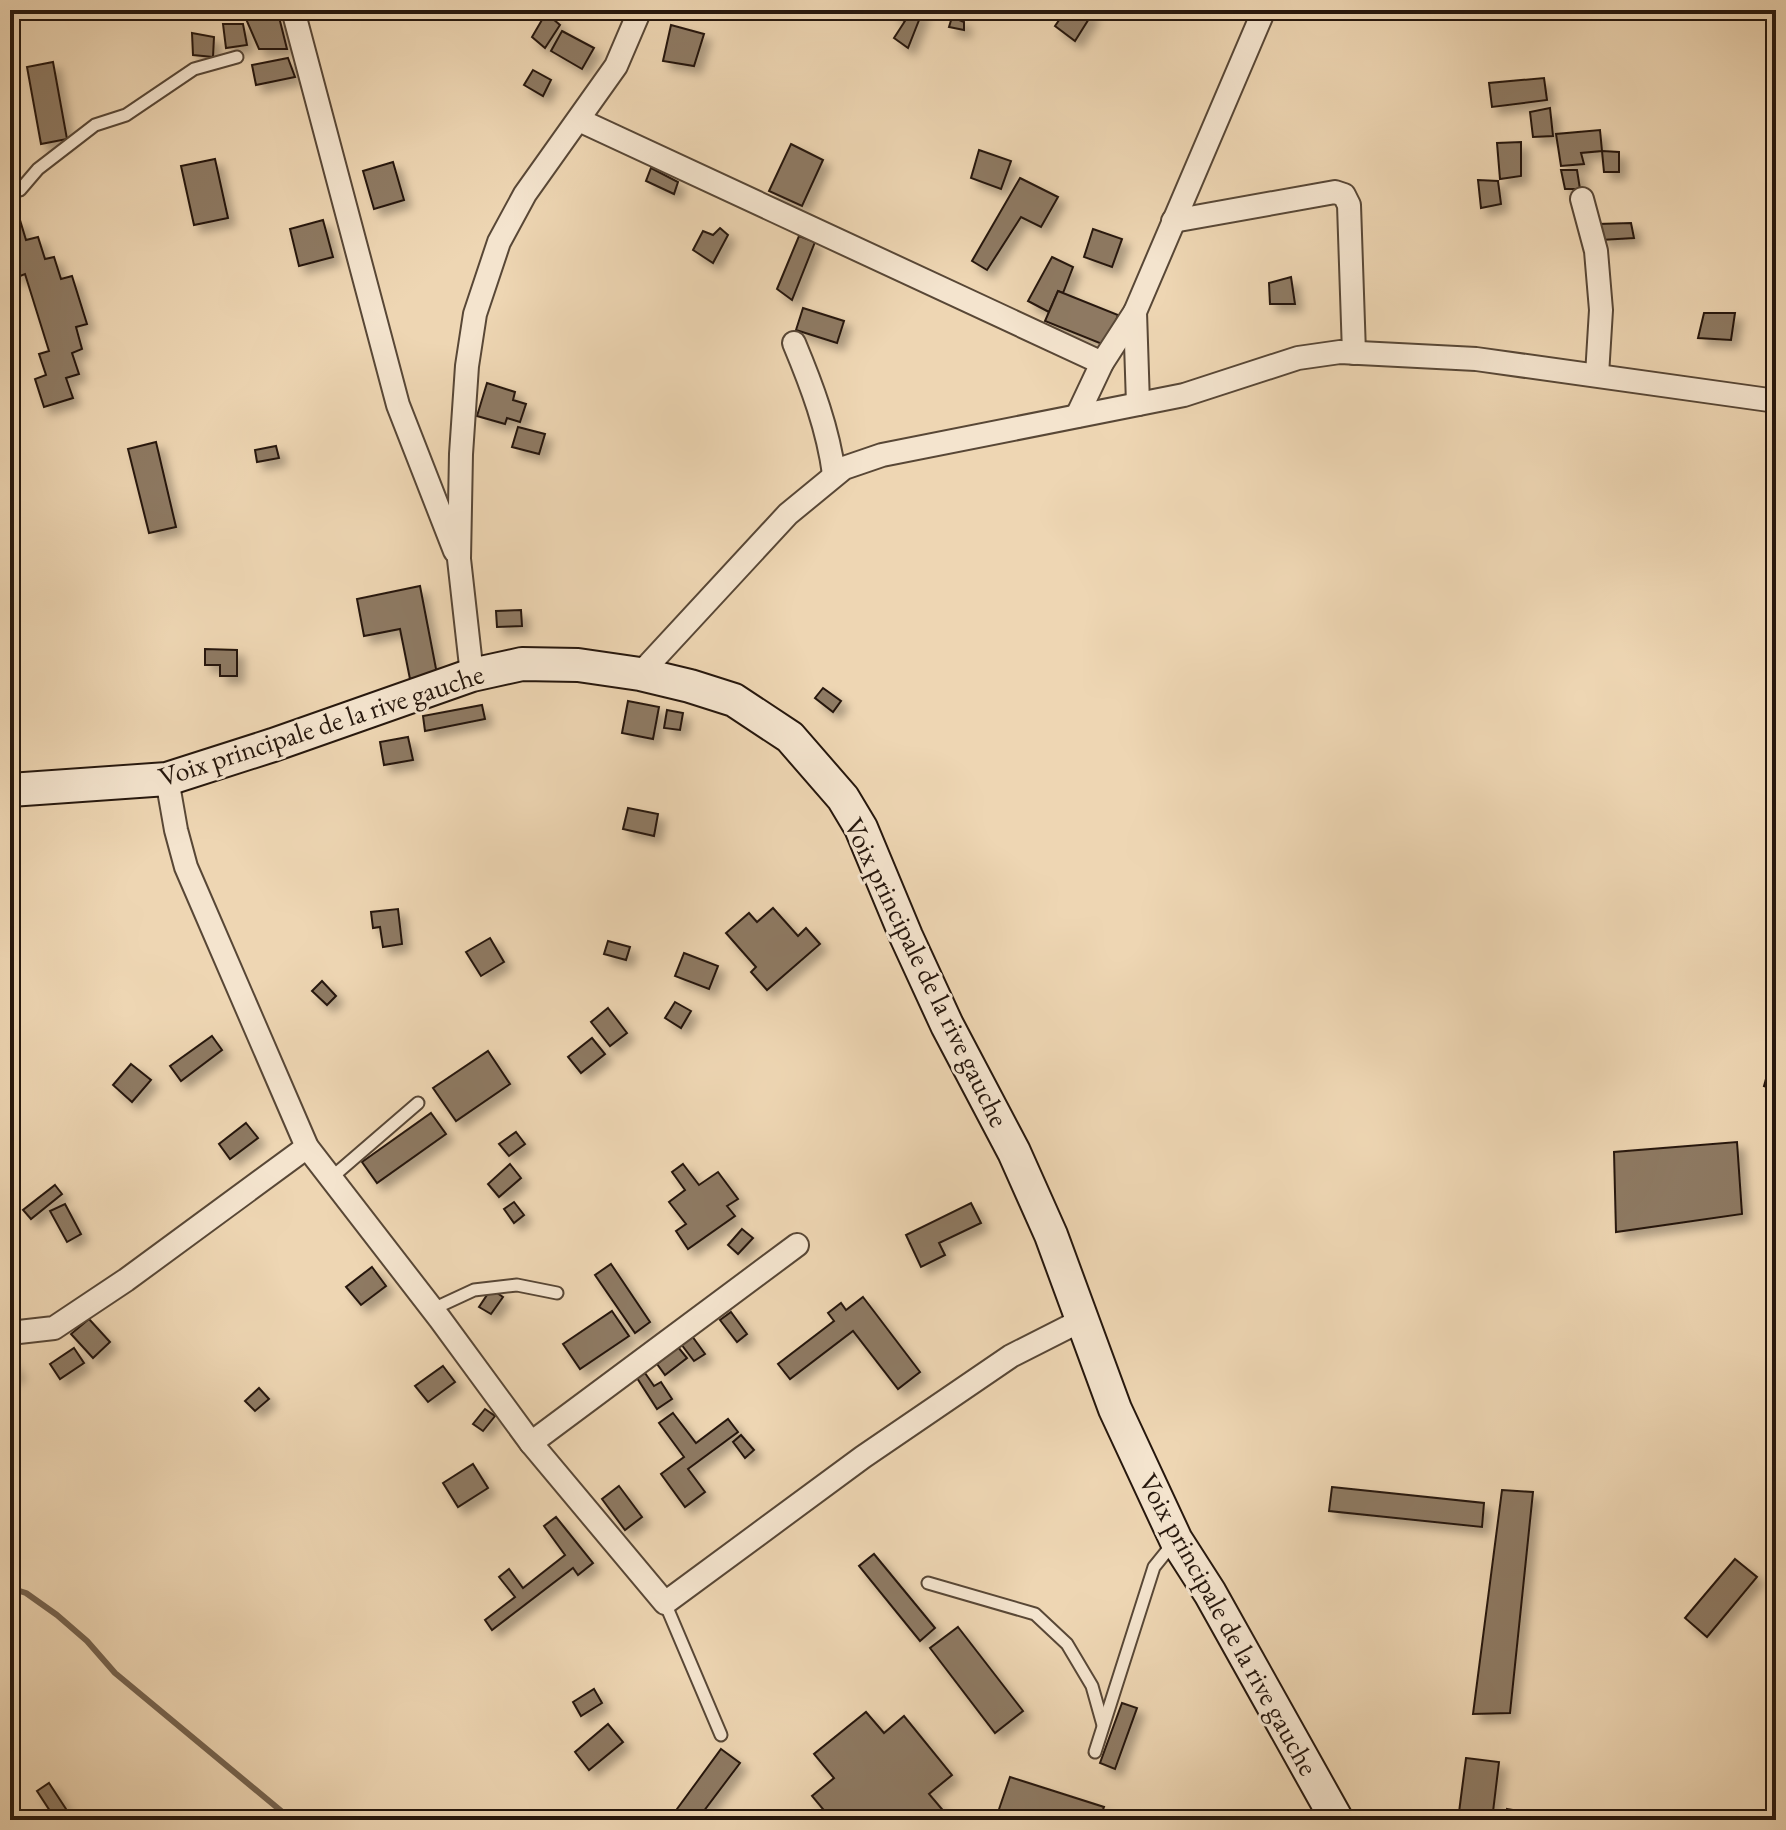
<svg xmlns="http://www.w3.org/2000/svg" width="1786" height="1830" font-family="'EB Garamond',serif">
<defs>
<filter id="shadow"><feDropShadow dx="7" dy="7" stdDeviation="4" flood-color="#0004"/></filter>
</defs>
<rect width="100%" height="100%" fill="#eed6b3"/>
<filter id="stains"><feTurbulence type="fractalNoise" baseFrequency=".0025" numOctaves="4"/><feColorMatrix values="0 0 0 0 .2 0 0 0 0 .09 0 0 0 0 .02 0 0 0 .5 -.17"/></filter>
<radialGradient id="worn" r=".72"><stop offset=".6" stop-color="#630" stop-opacity="0"/><stop offset="1" stop-color="#630" stop-opacity=".3"/></radialGradient>
<g fill="none" stroke-linecap="round" stroke-linejoin="round">
<path stroke="#75634f" stroke-width="6" d="M 10,1588 L 26,1593 L 57,1615 L 87,1641 L 115,1673 L 292,1820"/>
</g>
<g fill="#8e7a63" stroke="#26170d" stroke-width="2" filter="url(#shadow)">
<path d="M 894,10 L 923,10 L 908,48 L 894,38 L 905,21 L 892,15 Z"/>
<path d="M 1066,10 L 1087,10 L 1092,14 L 1075,41 L 1055,26 Z"/>
<path d="M 546,13 L 560,25 L 545,48 L 532,37 Z"/>
<path d="M 279,17 L 287,49 L 259,49 L 246,19 Z"/>
<path d="M 952,17 L 964,22 L 964,30 L 949,27 Z"/>
<path d="M 223,24 L 243,24 L 247,45 L 226,48 Z"/>
<path d="M 671,25 L 704,34 L 694,66 L 663,61 Z"/>
<path d="M 562,31 L 594,48 L 582,69 L 551,51 Z"/>
<path d="M 192,33 L 214,37 L 213,57 L 193,55 Z"/>
<path d="M 288,58 L 295,77 L 256,85 L 252,65 Z"/>
<path d="M 53,62 L 67,139 L 41,144 L 27,67 Z"/>
<path d="M 533,70 L 551,80 L 543,96 L 524,85 Z"/>
<path d="M 1544,78 L 1547,100 L 1492,107 L 1489,83 Z"/>
<path d="M 1550,108 L 1553,136 L 1533,137 L 1530,112 Z"/>
<path d="M 1600,130 L 1602,151 L 1581,153 L 1584,164 L 1561,166 L 1556,134 Z"/>
<path d="M 1521,142 L 1521,176 L 1500,179 L 1497,143 Z"/>
<path d="M 791,144 L 823,160 L 802,206 L 769,191 Z"/>
<path d="M 979,150 L 1011,161 L 1001,189 L 971,178 Z"/>
<path d="M 1602,151 L 1619,152 L 1619,172 L 1604,172 Z"/>
<path d="M 215,159 L 228,218 L 194,225 L 181,166 Z"/>
<path d="M 393,162 L 404,200 L 374,209 L 363,171 Z"/>
<path d="M 651,168 L 678,182 L 674,194 L 646,181 Z"/>
<path d="M 1561,170 L 1577,170 L 1580,189 L 1565,189 Z"/>
<path d="M 1020,178 L 1058,197 L 1041,227 L 1021,217 L 987,270 L 972,261 Z"/>
<path d="M 1478,180 L 1498,181 L 1501,204 L 1481,208 Z"/>
<path d="M 20,220 L 26,240 L 38,237 L 45,259 L 54,257 L 61,279 L 72,276 L 87,324 L 76,327 L 82,349 L 72,353 L 79,374 L 66,378 L 73,398 L 44,407 L 35,379 L 46,375 L 39,354 L 49,351 L 25,274 L 15,278 L 10,261 L 10,223 Z"/>
<path d="M 323,220 L 333,257 L 299,266 L 290,229 Z"/>
<path d="M 1631,223 L 1634,238 L 1601,240 L 1598,224 Z"/>
<path d="M 720,228 L 728,235 L 713,263 L 693,250 L 703,231 L 713,235 Z"/>
<path d="M 1093,229 L 1122,239 L 1112,267 L 1084,257 Z"/>
<path d="M 799,236 L 815,242 L 792,300 L 777,289 Z"/>
<path d="M 1052,257 L 1073,267 L 1063,293 L 1058,291 L 1049,312 L 1028,301 Z"/>
<path d="M 1291,277 L 1295,304 L 1270,304 L 1269,283 Z"/>
<path d="M 1058,291 L 1118,315 L 1107,346 L 1045,321 Z"/>
<path d="M 803,308 L 844,321 L 837,343 L 796,330 Z"/>
<path d="M 1704,313 L 1735,313 L 1731,340 L 1698,338 Z"/>
<path d="M 487,383 L 515,392 L 513,400 L 526,404 L 520,422 L 507,418 L 505,424 L 477,416 Z"/>
<path d="M 518,427 L 545,434 L 539,454 L 512,447 Z"/>
<path d="M 156,442 L 176,527 L 149,533 L 128,449 Z"/>
<path d="M 276,446 L 279,458 L 257,462 L 255,450 Z"/>
<path d="M 420,586 L 437,674 L 410,679 L 400,629 L 364,636 L 357,599 Z"/>
<path d="M 521,610 L 522,626 L 497,627 L 496,611 Z"/>
<path d="M 205,649 L 237,650 L 237,676 L 220,676 L 220,665 L 205,665 Z"/>
<path d="M 823,688 L 841,701 L 833,712 L 815,698 Z"/>
<path d="M 628,701 L 659,707 L 653,739 L 622,733 Z"/>
<path d="M 482,705 L 485,719 L 425,731 L 423,716 Z"/>
<path d="M 667,710 L 683,713 L 680,730 L 664,728 Z"/>
<path d="M 408,737 L 413,760 L 384,765 L 380,742 Z"/>
<path d="M 628,808 L 658,814 L 654,836 L 623,829 Z"/>
<path d="M 773,908 L 798,936 L 806,928 L 820,944 L 767,990 L 751,972 L 756,967 L 726,933 L 749,913 L 757,922 Z"/>
<path d="M 398,909 L 402,944 L 383,947 L 380,927 L 373,928 L 371,912 Z"/>
<path d="M 490,938 L 504,962 L 481,976 L 466,952 Z"/>
<path d="M 608,941 L 630,947 L 626,960 L 604,954 Z"/>
<path d="M 684,953 L 718,966 L 709,989 L 675,976 Z"/>
<path d="M 322,981 L 336,996 L 327,1005 L 312,991 Z"/>
<path d="M 675,1002 L 691,1011 L 681,1028 L 665,1018 Z"/>
<path d="M 608,1008 L 627,1033 L 610,1046 L 591,1022 Z"/>
<path d="M 212,1036 L 222,1050 L 181,1081 L 170,1066 Z"/>
<path d="M 592,1038 L 605,1054 L 581,1073 L 568,1057 Z"/>
<path d="M 488,1051 L 510,1084 L 456,1121 L 433,1088 Z"/>
<path d="M 1772,1057 L 1776,1058 L 1776,1090 L 1764,1086 Z"/>
<path d="M 131,1064 L 151,1080 L 132,1102 L 113,1085 Z"/>
<path d="M 431,1113 L 446,1134 L 377,1183 L 362,1162 Z"/>
<path d="M 246,1123 L 258,1138 L 230,1159 L 219,1144 Z"/>
<path d="M 516,1132 L 525,1144 L 509,1156 L 499,1144 Z"/>
<path d="M 1737,1142 L 1742,1214 L 1616,1232 L 1614,1152 Z"/>
<path d="M 510,1164 L 521,1178 L 499,1197 L 488,1184 Z"/>
<path d="M 683,1164 L 699,1185 L 718,1172 L 738,1199 L 727,1206 L 735,1216 L 688,1249 L 676,1231 L 686,1224 L 669,1202 L 685,1190 L 672,1172 Z"/>
<path d="M 55,1185 L 62,1194 L 31,1219 L 23,1210 Z"/>
<path d="M 514,1202 L 524,1215 L 514,1223 L 504,1209 Z"/>
<path d="M 971,1203 L 981,1223 L 939,1243 L 945,1255 L 921,1267 L 906,1235 Z"/>
<path d="M 65,1204 L 81,1234 L 67,1242 L 50,1211 Z"/>
<path d="M 742,1229 L 753,1238 L 738,1254 L 728,1245 Z"/>
<path d="M 611,1264 L 650,1322 L 635,1333 L 595,1275 Z"/>
<path d="M 372,1267 L 386,1286 L 361,1305 L 346,1287 Z"/>
<path d="M 491,1289 L 503,1297 L 491,1314 L 479,1307 Z"/>
<path d="M 863,1297 L 920,1372 L 898,1389 L 853,1331 L 790,1379 L 778,1364 L 834,1321 L 828,1313 L 841,1303 L 846,1310 Z"/>
<path d="M 612,1311 L 629,1336 L 580,1369 L 563,1344 Z"/>
<path d="M 731,1312 L 747,1334 L 737,1342 L 720,1320 Z"/>
<path d="M 89,1319 L 110,1342 L 93,1358 L 71,1334 Z"/>
<path d="M 692,1336 L 705,1354 L 694,1361 L 681,1344 Z"/>
<path d="M 678,1347 L 687,1358 L 665,1375 L 657,1364 Z"/>
<path d="M 74,1348 L 84,1363 L 60,1379 L 50,1364 Z"/>
<path d="M 10,1359 L 18,1373 L 10,1378 Z"/>
<path d="M 443,1366 L 455,1382 L 428,1402 L 415,1386 Z"/>
<path d="M 645,1373 L 654,1386 L 661,1382 L 672,1399 L 657,1409 L 637,1378 Z"/>
<path d="M 259,1388 L 269,1399 L 255,1411 L 245,1401 Z"/>
<path d="M 485,1409 L 495,1416 L 483,1431 L 473,1424 Z"/>
<path d="M 673,1413 L 696,1443 L 728,1419 L 738,1432 L 688,1469 L 705,1492 L 685,1507 L 661,1474 L 684,1457 L 659,1423 Z"/>
<path d="M 741,1435 L 754,1450 L 745,1458 L 733,1442 Z"/>
<path d="M 473,1464 L 488,1488 L 458,1507 L 443,1483 Z"/>
<path d="M 619,1486 L 642,1517 L 625,1530 L 602,1499 Z"/>
<path d="M 1332,1487 L 1484,1503 L 1482,1527 L 1329,1511 Z"/>
<path d="M 1502,1490 L 1533,1492 L 1510,1713 L 1473,1714 Z"/>
<path d="M 556,1517 L 593,1563 L 578,1575 L 573,1568 L 492,1630 L 485,1620 L 515,1597 L 499,1577 L 509,1569 L 523,1588 L 565,1555 L 544,1526 Z"/>
<path d="M 874,1554 L 935,1628 L 920,1641 L 859,1566 Z"/>
<path d="M 1735,1559 L 1757,1577 L 1707,1637 L 1685,1618 Z"/>
<path d="M 958,1627 L 1023,1711 L 995,1733 L 930,1648 Z"/>
<path d="M 1776,1658 L 1776,1676 L 1769,1662 Z"/>
<path d="M 594,1689 L 602,1703 L 581,1716 L 573,1702 Z"/>
<path d="M 1122,1703 L 1137,1708 L 1115,1769 L 1100,1763 Z"/>
<path d="M 866,1712 L 884,1733 L 904,1716 L 952,1775 L 929,1794 L 946,1814 L 939,1820 L 832,1820 L 812,1796 L 834,1778 L 814,1754 Z"/>
<path d="M 608,1724 L 623,1742 L 589,1770 L 575,1752 Z"/>
<path d="M 721,1749 L 740,1763 L 697,1820 L 691,1820 L 677,1809 Z"/>
<path d="M 1466,1758 L 1499,1762 L 1492,1820 L 1458,1820 Z"/>
<path d="M 1010,1777 L 1104,1807 L 1099,1820 L 1012,1820 L 997,1815 Z"/>
<path d="M 49,1783 L 66,1809 L 54,1817 L 37,1791 Z"/>
<path d="M 1507,1809 L 1542,1815 L 1541,1820 L 1505,1820 Z"/>
</g>
<g fill="none" stroke-linecap="round" stroke-linejoin="round">
<defs>
<g id="lane">
<path d="M 10,191 L 20,190 L 38,169 L 95,125 L 126,115 L 194,69 L 237,57"/>
<path d="M 331,1178 L 418,1103"/>
<path d="M 433,1309 L 474,1290 L 517,1285 L 557,1293"/>
<path d="M 928,1583 L 1035,1614 L 1067,1644 L 1092,1686 L 1103,1725"/>
<path d="M 665,1603 L 721,1735"/>
<path d="M 1095,1752 L 1154,1567 L 1175,1541"/>
</g>
<g id="street">
<path d="M 293,10 L 398,405 L 455,551"/>
<path d="M 579,120 L 1102,363"/>
<path d="M 1582,199 L 1596,251 L 1601,310 L 1597,375"/>
<path d="M 1173,221 L 1335,192 L 1344,195 L 1349,205 L 1354,353"/>
<path d="M 794,343 C 812,386 828,429 834,474"/>
<path d="M 1138,404 L 1135,312 L 1264,10"/>
<path d="M 1077,416 L 1102,363 L 1135,312"/>
<path d="M 640,674 L 788,514 L 844,468 L 882,455 L 1184,395 L 1298,358 L 1340,352 L 1476,359 L 1776,401"/>
<path d="M 472,675 L 459,559 L 461,454 L 467,366 L 475,314 L 499,242 L 525,194 L 616,66 L 640,10"/>
<path d="M 167,779 L 176,830 L 186,867 L 307,1147 L 440,1319 L 531,1443 L 665,1603 L 863,1457 L 1011,1356 L 1082,1320"/>
<path d="M 10,1333 L 54,1328 L 126,1280 L 307,1147"/>
<path d="M 531,1443 L 797,1245"/>
</g>
<path id="secondary" d="M 10,790 L 167,779 L 273,745 L 472,675 L 522,664 L 578,665 L 640,674 L 690,686 L 734,700 L 790,737 L 843,798 L 861,828 L 906,936 L 947,1025 L 1014,1152 L 1051,1235 L 1115,1409 L 1176,1540 L 1210,1593 L 1337,1820"/>
</defs>
<use href="#lane" stroke="#584736" stroke-width="15"/>
<use href="#street" stroke="#584736" stroke-width="26"/>
<use href="#secondary" stroke="#26170d" stroke-width="36"/>
<use href="#lane" stroke="#f4e4ce" stroke-width="11"/>
<use href="#street" stroke="#f4e4ce" stroke-width="22"/>
<use href="#secondary" stroke="#f4e4ce" stroke-width="32"/>
</g>
<g text-anchor="middle" dominant-baseline="central" stroke-width="6" stroke-linejoin="round" paint-order="stroke">
<g font-size="28" fill="#26170d" stroke="#f4e4ce">
<text transform="translate(321 725) rotate(-18)">Voix principale de la rive gauche</text>
<text transform="translate(927 972) rotate(64)">Voix principale de la rive gauche</text>
<text transform="translate(1229 1624) rotate(61)">Voix principale de la rive gauche</text>
</g>
</g>
<rect width="1786" height="1830" fill="none" stroke="#eed6b3" stroke-width="40"/>
<rect x="12" y="12" width="1762" height="1806" fill="none" stroke="#26170d" stroke-width="4"/>
<rect x="20" y="20" width="1746" height="1790" fill="none" stroke="#26170d" stroke-width="2"/>
<rect width="100%" height="100%" filter="url(#stains)"/>
<rect width="100%" height="100%" fill="url(#worn)"/>
</svg>
